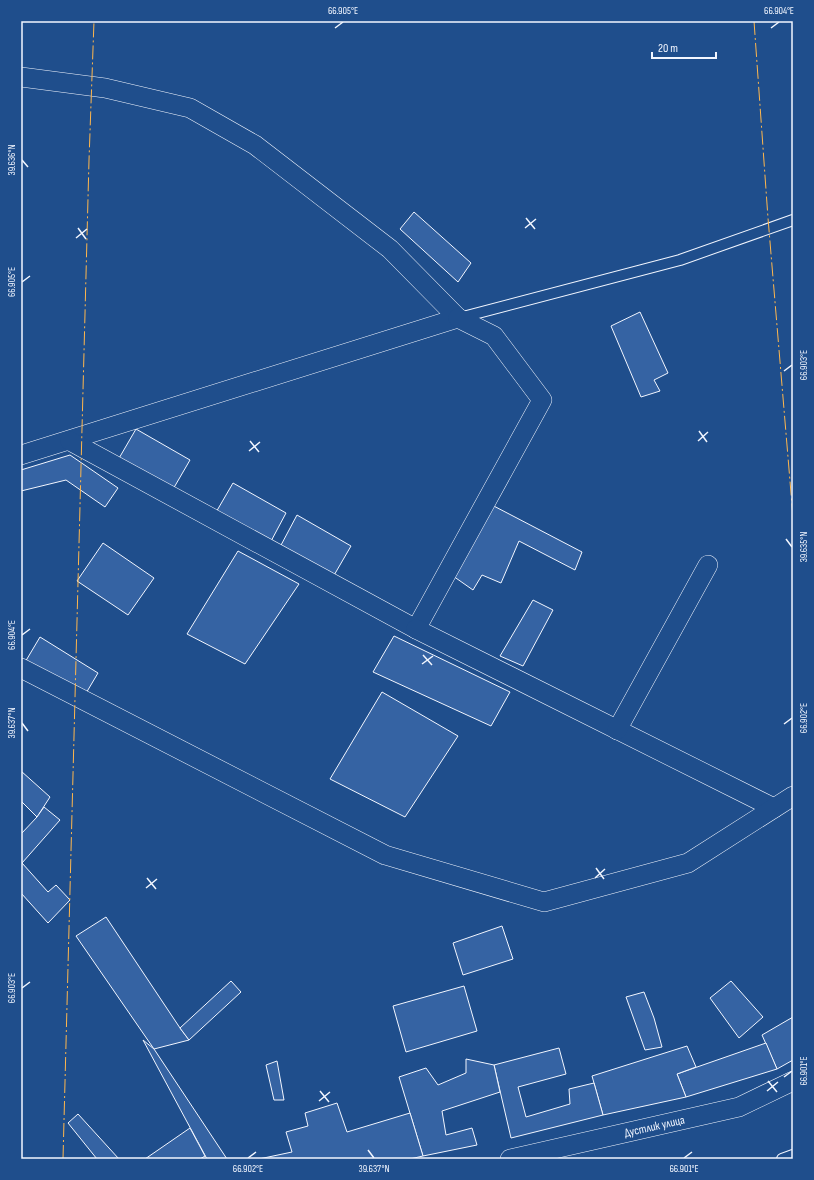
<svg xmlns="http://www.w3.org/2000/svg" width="814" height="1180" font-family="'Sofia Sans Condensed',sans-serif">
<rect width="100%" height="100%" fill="#1f4e8c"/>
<g fill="#3563a3" stroke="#f2f6ff">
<path d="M 414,212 L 471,263 L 458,282 L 400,229 Z"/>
<path d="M 640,312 L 668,373 L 654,380 L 660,391 L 641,397 L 611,326 Z"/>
<path d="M 136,429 L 190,460 L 172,491 L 118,460 Z"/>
<path d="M 70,455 L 118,488 L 105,507 L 66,480 L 21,491 L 21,470 Z"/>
<path d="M 233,483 L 286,513 L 269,545 L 215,514 Z"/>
<path d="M 488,503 L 582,552 L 575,570 L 519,541 L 501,583 L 482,575 L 473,590 L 453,576 Z"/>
<path d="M 297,515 L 351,546 L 333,577 L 280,547 Z"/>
<path d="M 103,543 L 154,578 L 128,615 L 77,581 Z"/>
<path d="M 238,551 L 299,584 L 245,664 L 187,634 Z"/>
<path d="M 533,600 L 553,610 L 523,666 L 500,656 Z"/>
<path d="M 394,636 L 510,692 L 491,726 L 373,672 Z"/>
<path d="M 40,637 L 98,673 L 79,705 L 21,669 Z"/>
<path d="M 382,692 L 458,736 L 405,817 L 330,779 Z"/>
<path d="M 21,771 L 50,797 L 37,817 L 21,801 Z"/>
<path d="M 44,807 L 60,820 L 22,863 L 48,892 L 56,885 L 70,900 L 48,923 L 21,893 L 21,834 L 37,817 Z"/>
<path d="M 106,917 L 180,1028 L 189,1040 L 154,1049 L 76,936 Z"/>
<path d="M 502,926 L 513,959 L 463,975 L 453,943 Z"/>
<path d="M 231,981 L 241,992 L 189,1040 L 180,1028 Z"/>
<path d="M 731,981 L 763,1017 L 739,1038 L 710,998 Z"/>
<path d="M 464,986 L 477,1031 L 406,1052 L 393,1006 Z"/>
<path d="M 644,992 L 654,1018 L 662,1047 L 645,1050 L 626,997 Z"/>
<path d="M 793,1017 L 793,1060 L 777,1069 L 762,1035 Z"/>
<path d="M 143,1040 L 154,1049 L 227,1159 L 207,1159 Z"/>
<path d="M 766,1043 L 777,1069 L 686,1097 L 677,1074 Z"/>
<path d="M 687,1046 L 696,1067 L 677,1074 L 686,1097 L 603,1115 L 592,1076 Z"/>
<path d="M 559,1048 L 566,1074 L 518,1087 L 526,1117 L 570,1104 L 569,1089 L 594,1083 L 603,1115 L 511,1138 L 494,1065 Z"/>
<path d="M 466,1059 L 494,1065 L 500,1092 L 442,1111 L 446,1135 L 472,1128 L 477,1145 L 423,1156 L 399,1077 L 426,1068 L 438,1085 L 466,1073 Z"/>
<path d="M 277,1061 L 284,1100 L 274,1100 L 266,1065 Z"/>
<path d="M 337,1103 L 347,1132 L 410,1113 L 423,1156 L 410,1159 L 259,1159 L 292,1152 L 286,1132 L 308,1126 L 305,1113 Z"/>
<path d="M 78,1114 L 119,1159 L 97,1159 L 68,1123 Z"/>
<path d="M 190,1128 L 205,1156 L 200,1159 L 145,1159 Z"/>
</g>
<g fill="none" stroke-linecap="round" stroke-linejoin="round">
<defs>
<g id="lane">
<path d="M 459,318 L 680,260 L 793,220"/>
<path d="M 782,1159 L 793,1155"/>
</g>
<g id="street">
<path d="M 21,77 L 105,88 L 190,108 L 255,145 L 390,249 L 458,318 L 21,455"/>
<path d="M 70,441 L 416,629 L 542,400 L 494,336 L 458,318"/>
<path d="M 416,629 L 774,808"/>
<path d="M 21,668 L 385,855 L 544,902 L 688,863 L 793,796"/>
<path d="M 617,730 L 708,565"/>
<path id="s1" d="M 510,1159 L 739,1107 L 793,1081"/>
</g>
</defs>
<use href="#lane" stroke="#f2f6ff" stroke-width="12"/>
<use href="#street" stroke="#f2f6ff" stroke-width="20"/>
<use href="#lane" stroke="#1f4e8c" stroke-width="10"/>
<use href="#street" stroke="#1f4e8c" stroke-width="19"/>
<g stroke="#ffb74d" stroke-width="1" stroke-dasharray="14 3 2 3" stroke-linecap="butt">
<path d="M 754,21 L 768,218 L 793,517"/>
<path d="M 63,1159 L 89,160 L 94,21"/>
</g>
</g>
<path fill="none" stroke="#f2f6ff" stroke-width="1.5" d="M 335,28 L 343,22M 771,28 L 779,22M 22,160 L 28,167M 526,218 L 535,229M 78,228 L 86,239M 525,228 L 536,219M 76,238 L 87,229M 22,282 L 30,276M 784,371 L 792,365M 699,431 L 707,442M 250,441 L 259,452M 698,441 L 708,432M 249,451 L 260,442M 786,539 L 792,547M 22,635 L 30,629M 423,655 L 432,665M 422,664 L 433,656M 22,723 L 28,731M 784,724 L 792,718M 596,868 L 604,879M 147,878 L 156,889M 595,878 L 605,869M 146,888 L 157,879M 22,988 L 30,982M 784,1077 L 792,1071M 768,1081 L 777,1092M 320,1091 L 329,1102M 767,1091 L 778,1082M 319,1101 L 330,1092M 368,1150 L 374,1158M 248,1158 L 256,1152M 684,1158 L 692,1152"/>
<g text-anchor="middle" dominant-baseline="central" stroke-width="3" stroke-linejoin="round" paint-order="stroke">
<g font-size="12" fill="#f2f6ff" stroke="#1f4e8c">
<text stroke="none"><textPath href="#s1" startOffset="148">Дустлик улица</textPath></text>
</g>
</g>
<rect width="814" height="1180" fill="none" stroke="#1f4e8c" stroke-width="44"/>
<path d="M652 52v6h64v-6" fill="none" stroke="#f2f6ff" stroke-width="2"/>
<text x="658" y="52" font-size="12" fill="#f2f6ff" stroke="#1f4e8c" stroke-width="3" paint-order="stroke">20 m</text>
<rect x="22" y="22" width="770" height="1136" fill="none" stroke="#f2f6ff" stroke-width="1.5"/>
<g font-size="10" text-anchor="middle" fill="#f2f6ff">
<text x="343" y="14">66.905°E</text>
<text x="779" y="14">66.904°E</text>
<text transform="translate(11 160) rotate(-90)" y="4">39.636°N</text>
<text transform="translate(11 282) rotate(-90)" y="4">66.905°E</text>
<text transform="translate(803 365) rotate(-90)" y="4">66.903°E</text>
<text transform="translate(803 547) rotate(-90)" y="4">39.635°N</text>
<text transform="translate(11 635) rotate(-90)" y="4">66.904°E</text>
<text transform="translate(803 718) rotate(-90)" y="4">66.902°E</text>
<text transform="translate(11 723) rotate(-90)" y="4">39.637°N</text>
<text transform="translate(11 988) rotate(-90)" y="4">66.903°E</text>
<text transform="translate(803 1071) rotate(-90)" y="4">66.901°E</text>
<text x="248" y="1172">66.902°E</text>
<text x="374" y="1172">39.637°N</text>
<text x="684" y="1172">66.901°E</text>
</g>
</svg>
